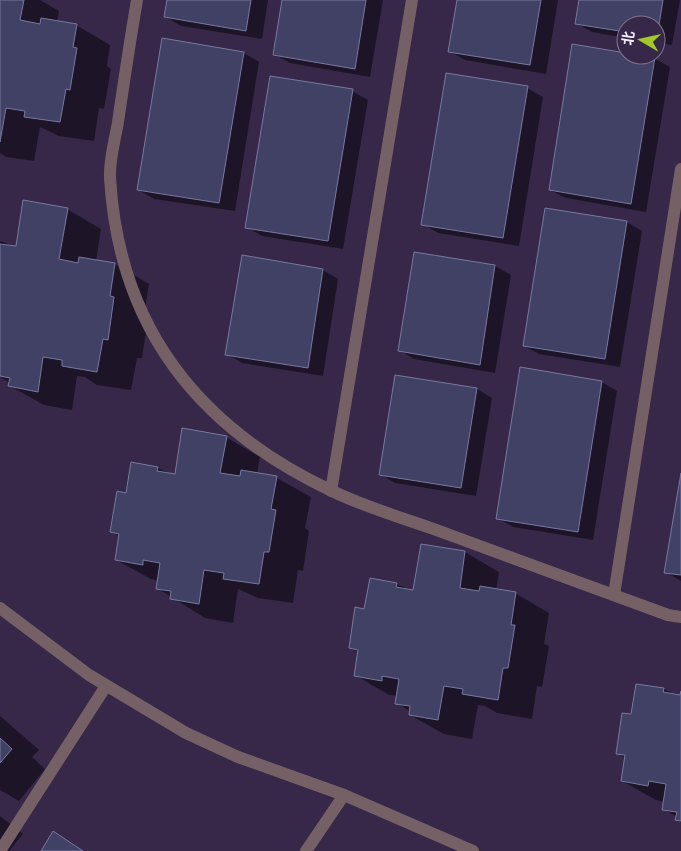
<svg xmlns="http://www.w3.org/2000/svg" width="681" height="851" font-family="'Golos Text','Noto Sans SC',sans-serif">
<rect width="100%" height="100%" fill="#37284a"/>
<g fill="#0007">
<path d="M 0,0 L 40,0 L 59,11 L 57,22 L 76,25 L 110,45 L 107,66 L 111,69 L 104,109 L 99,108 L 94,141 L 59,136 L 40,127 L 34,161 L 6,157 L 0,153 Z"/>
<path d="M 168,0 L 268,0 L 262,39 L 181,26 L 166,17 Z"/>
<path d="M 283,0 L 383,0 L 370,77 L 290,63 L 274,54 Z"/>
<path d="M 458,0 L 558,0 L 546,74 L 465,60 L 449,51 Z"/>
<path d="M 580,0 L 680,0 L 672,45 L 656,43 L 656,25 L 626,25 L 626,38 L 592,32 L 576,23 Z"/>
<path d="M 244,53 L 259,62 L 235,211 L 154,199 L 139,190 Z"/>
<path d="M 626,55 L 654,58 L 670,67 L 646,212 L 566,198 L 550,190 Z"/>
<path d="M 527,88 L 543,97 L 519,246 L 438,233 L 423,224 Z"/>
<path d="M 352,91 L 368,100 L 343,249 L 262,236 L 247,227 Z"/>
<path d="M 67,209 L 101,229 L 96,261 L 115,264 L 149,284 L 144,315 L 148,318 L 142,358 L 137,358 L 131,390 L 97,385 L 85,377 L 77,376 L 72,410 L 44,405 L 10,386 L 10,383 L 0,377 L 0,241 L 17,247 Z"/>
<path d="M 627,222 L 642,231 L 620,367 L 539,354 L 524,346 Z"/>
<path d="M 415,253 L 495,266 L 511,275 L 495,373 L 414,359 L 399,350 Z"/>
<path d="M 323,270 L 338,279 L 323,376 L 242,363 L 227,354 Z"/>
<path d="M 521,369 L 602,382 L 617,391 L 593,540 L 513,527 L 497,518 Z"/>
<path d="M 477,389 L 492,398 L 476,496 L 395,483 L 380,474 Z"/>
<path d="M 226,437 L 260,457 L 257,474 L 277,478 L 311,497 L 305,528 L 309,531 L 303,571 L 298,570 L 293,603 L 258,598 L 238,589 L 233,623 L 205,618 L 157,588 L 159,581 L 151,579 L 116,560 L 120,537 L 112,532 L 127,494 L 158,468 L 176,476 Z"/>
<path d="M 681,480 L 681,581 L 666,572 Z"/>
<path d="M 422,546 L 465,552 L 499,572 L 496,590 L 515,593 L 549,613 L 544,644 L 549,646 L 542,687 L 537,686 L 532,719 L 497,713 L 485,706 L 478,705 L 472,739 L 444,734 L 410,715 L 411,712 L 397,703 L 398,696 L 389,695 L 355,675 L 359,653 L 350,648 L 365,610 L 396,584 L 414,591 Z"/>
<path d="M 663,689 L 681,697 L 681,822 L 677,820 L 677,817 L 663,809 L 664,802 L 656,800 L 622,781 L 626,758 L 617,753 L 632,715 Z"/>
<path d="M 0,716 L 39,750 L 32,757 L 45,769 L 19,801 L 0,790 Z"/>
<path d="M 0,816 L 23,834 L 9,851 L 0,851 Z"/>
</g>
<g fill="#414165" stroke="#7879a1">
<path d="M 0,0 L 24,0 L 20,20 L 40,24 L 41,18 L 77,24 L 73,47 L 77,48 L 70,90 L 66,89 L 60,122 L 24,117 L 25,111 L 6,108 L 0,142 Z"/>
<path d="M 167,0 L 251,0 L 246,31 L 164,17 Z"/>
<path d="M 282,0 L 366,0 L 355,69 L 273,55 Z"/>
<path d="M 457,0 L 541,0 L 530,65 L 448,52 Z"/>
<path d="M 579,0 L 663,0 L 657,37 L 656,25 L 626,25 L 626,32 L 575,24 Z"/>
<path d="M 162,38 L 244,52 L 219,203 L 137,190 Z"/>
<path d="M 572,44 L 626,53 L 626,55 L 655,57 L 631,204 L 549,190 Z"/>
<path d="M 446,73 L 528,86 L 503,238 L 421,225 Z"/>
<path d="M 270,76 L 353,89 L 328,241 L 245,228 Z"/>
<path d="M 23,200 L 68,208 L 59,259 L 78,263 L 79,257 L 115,263 L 110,296 L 114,297 L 108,340 L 103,339 L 97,372 L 62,366 L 62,360 L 43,357 L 38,392 L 8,386 L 10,378 L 0,376 L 0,244 L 16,246 Z"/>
<path d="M 545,208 L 627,221 L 605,359 L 523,346 Z"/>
<path d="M 414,252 L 495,265 L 480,365 L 398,351 Z"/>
<path d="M 242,255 L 323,269 L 308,368 L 225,355 Z"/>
<path d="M 520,367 L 602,381 L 578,532 L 496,519 Z"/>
<path d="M 395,375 L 477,388 L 461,488 L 379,475 Z"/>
<path d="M 182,428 L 227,436 L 220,473 L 240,476 L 241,470 L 277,476 L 271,509 L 276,510 L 269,552 L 264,552 L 259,584 L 223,579 L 224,573 L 204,570 L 199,604 L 170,599 L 171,591 L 156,589 L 160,563 L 143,560 L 143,565 L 115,560 L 119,534 L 110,532 L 117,491 L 126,493 L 131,462 L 158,467 L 157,471 L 175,474 Z"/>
<path d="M 681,473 L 681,575 L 664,573 Z"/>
<path d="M 421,544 L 465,551 L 460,588 L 479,591 L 480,586 L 516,592 L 511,625 L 515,625 L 508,668 L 503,668 L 498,700 L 462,694 L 463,689 L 444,686 L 438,720 L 409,715 L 410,706 L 395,704 L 399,679 L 382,676 L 382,681 L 354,676 L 358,650 L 349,648 L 355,607 L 364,609 L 370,578 L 397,583 L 396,587 L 413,590 Z"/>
<path d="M 636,684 L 664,688 L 663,692 L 680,695 L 681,691 L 681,821 L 675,820 L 677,812 L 662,810 L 666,784 L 649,781 L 648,786 L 621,781 L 625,755 L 616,754 L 622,713 L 631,714 Z"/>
<path d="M 0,738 L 12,749 L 0,763 Z"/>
<path d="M 53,831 L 83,851 L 41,851 Z"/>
</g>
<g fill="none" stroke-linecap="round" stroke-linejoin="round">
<g stroke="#756165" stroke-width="12">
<path d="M 137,0 C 130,41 124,81 118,122 C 115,140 109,160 110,178 C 119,328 198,427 330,490 C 368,509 411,520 450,535 C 523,562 596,588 668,615 L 681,617"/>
<path d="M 331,491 L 412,0"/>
<path d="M 614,595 L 681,169"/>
<path d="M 0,608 L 89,675 L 186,733 L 238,757 L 344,795 L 473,851"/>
<path d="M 0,851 L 106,686"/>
<path d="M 306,851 L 344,795"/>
</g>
</g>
<g transform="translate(641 40) rotate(279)"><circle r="24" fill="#37284a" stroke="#827691"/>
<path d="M0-4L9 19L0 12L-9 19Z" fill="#a2c928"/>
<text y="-8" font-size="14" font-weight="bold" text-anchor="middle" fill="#f2ebfc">北</text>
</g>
</svg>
